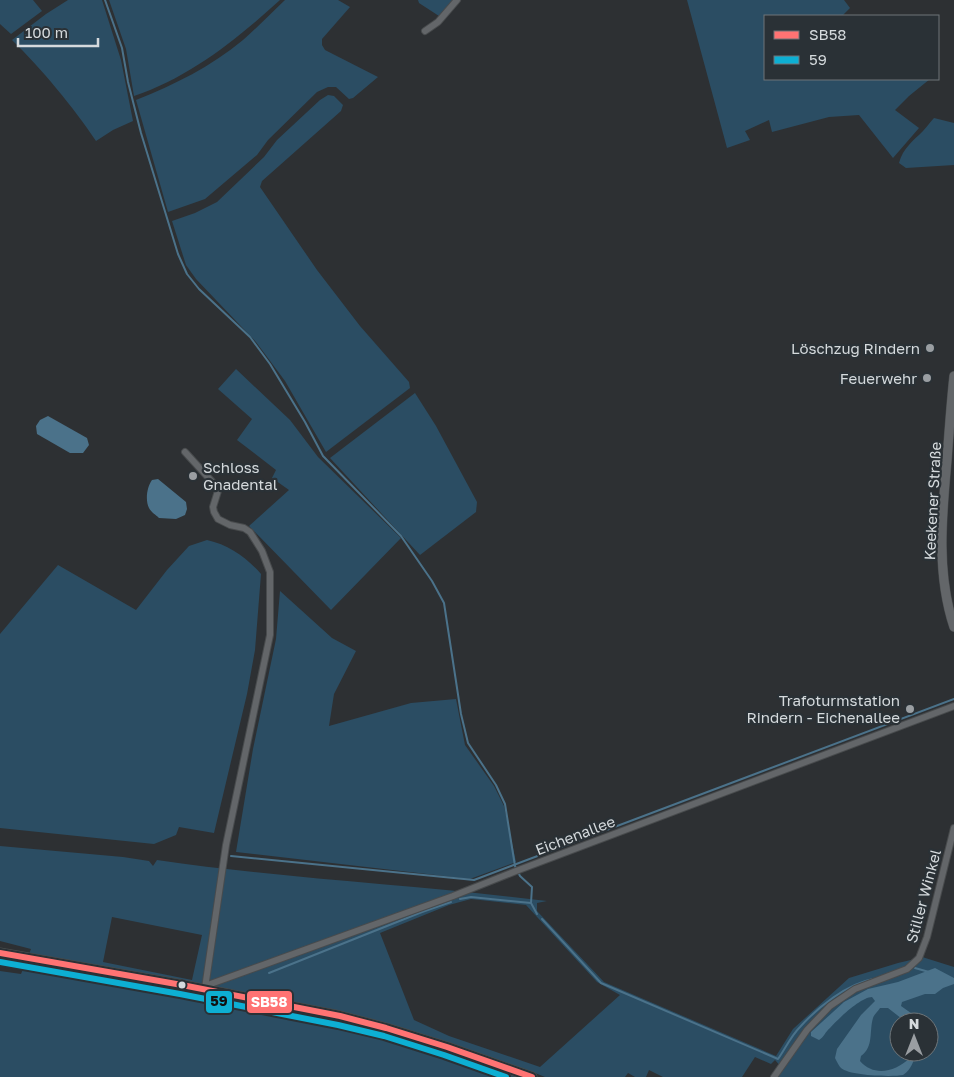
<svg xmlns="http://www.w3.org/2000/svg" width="954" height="1077" font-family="'Golos Text',sans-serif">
<rect width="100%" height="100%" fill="#2d3033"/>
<g fill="#2b4d63" fill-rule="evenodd">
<path d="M 0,0 L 33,0 L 42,11 L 11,34 L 0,24 Z"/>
<path d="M 68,0 L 102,0 L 121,60 L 133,121 L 113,130 L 96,141 C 74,108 41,68 12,40 L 46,14 Z"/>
<path d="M 109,0 L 280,0 C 236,40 190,77 134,96 L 126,49 Z"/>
<path d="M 285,0 L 338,0 L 350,7 L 322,39 L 322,45 L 325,50 L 378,77 L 353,98 L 349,99 L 336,87 L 328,87 L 317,92 L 268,140 L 257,155 L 205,199 L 168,212 L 136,100 C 176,84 210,67 243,40 C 258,27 271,13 285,0 Z"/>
<path d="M 418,0 L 453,0 L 439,16 L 419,3 Z"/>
<path d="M 687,0 L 844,0 L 850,8 L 842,16 L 765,16 L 765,79 L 930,79 L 909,96 L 895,110 L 919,128 L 893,158 L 859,115 L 829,117 L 772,132 L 769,120 L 745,131 L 750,140 L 727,148 Z"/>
<path d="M 328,95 L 334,96 L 343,105 L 341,111 L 262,181 L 260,187 L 317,270 L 360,326 L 409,382 L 410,388 L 326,452 L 285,381 L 256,342 L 196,279 L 186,265 L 172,221 L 195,213 L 217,202 L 264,157 L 277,140 L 320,100 Z"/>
<path d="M 934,118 L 954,123 L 954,165 L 906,168 L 899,163 C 903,148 913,141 923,131 C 927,127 930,122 934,118 Z"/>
<path d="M 236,369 L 290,420 L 318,457 L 401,538 L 331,610 L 249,526 L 289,490 L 272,478 L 276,470 L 237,440 L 252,419 L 218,389 Z"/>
<path d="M 415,393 L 436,426 L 477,502 L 476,512 L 420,555 L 330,458 Z"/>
<path d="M 207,540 C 229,545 246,557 261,574 L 255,650 L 247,694 L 214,833 L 179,827 L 176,835 L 154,844 L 0,828 L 0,634 L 58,565 L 136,610 L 167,570 L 189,546 Z"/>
<path d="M 280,591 L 332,638 L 356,651 L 334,694 L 329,726 L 411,703 L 456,699 L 465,745 L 494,786 L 504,806 L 516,862 L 470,879 L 236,852 L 253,749 L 276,639 Z"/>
<path d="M 0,846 L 123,857 L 149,861 L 153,866 L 157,860 C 287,879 418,885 547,901 L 537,903 L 537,911 L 604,982 L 776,1056 L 793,1029 L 849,978 L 898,963 L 915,959 L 919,956 L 954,967 L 954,1077 L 776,1077 L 782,1068 L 775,1060 L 771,1064 L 755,1057 L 742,1077 L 663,1077 L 649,1070 L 646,1077 L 635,1077 L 628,1073 L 625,1077 L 545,1077 L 535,1073 L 532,1077 L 0,1077 L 0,971 L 21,974 L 31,949 L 0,941 ZM 471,899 L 526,905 L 597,982 L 620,995 L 540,1067 L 449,1036 L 414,1020 L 380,933 L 449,905 ZM 112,917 L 202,935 L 192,980 L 103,962 ZM 899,1022 L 929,1022 L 929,1052 L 899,1052 Z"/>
</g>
<g fill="#4b728a">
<path d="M 48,416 L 87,438 L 89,445 L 83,453 L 70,453 L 37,434 L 36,426 L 40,420 Z"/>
<path d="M 158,479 L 186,502 L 187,509 L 185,515 L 176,519 L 159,518 C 156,515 151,512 149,508 C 145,500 147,487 152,480 Z"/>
<path d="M 935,968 L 954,978 L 954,984 L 943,988 L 935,994 L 925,994 L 902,1002 L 901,1006 L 918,1018 L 920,1022 L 906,1022 L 888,1008 L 880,1008 C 878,1011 874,1015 873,1018 C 869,1031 874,1047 861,1056 L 860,1061 C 874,1077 895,1072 910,1058 L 911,1052 L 917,1052 C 913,1061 912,1069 903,1075 C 893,1077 850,1076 841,1068 C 839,1066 837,1062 835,1058 L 837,1049 L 861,1015 L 875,1001 L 872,997 C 861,997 838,1019 830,1028 C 825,1032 824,1037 819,1040 L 811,1036 L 811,1032 L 844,1002 L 868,989 L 898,982 Z"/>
</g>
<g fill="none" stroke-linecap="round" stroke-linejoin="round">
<g stroke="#4b728a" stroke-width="2">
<path d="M 105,0 L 122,48 L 128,82 L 141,133 L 178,254 L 187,274 L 199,289 L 250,337 L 270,364 L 305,422 L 323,456 L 401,536 L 432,581 L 444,603 L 461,714 L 468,743 L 496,785 L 505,804 L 515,866 L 520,876 L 532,887 L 531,903 L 537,914"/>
<path d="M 231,856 L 474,880 L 954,699"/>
<path d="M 460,899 L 471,897 L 531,903"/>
<path d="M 542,919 L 601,983 L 778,1059 C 785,1049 791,1036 800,1027 C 818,1007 847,984 873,979"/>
<path d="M 915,968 L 929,972"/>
<path d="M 269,973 L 422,912 L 451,902"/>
</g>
<defs>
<g id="minor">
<path d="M 425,31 L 438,22 L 457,0"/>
<path d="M 185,452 L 216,486 L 218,491 L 213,507 L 214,512 L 218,519 L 230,525 L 244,528 L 250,532 L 262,551 L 270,572 L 270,635 L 226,845 L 205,988"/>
<path d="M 205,986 L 453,896 L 516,871 L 954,706"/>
<path d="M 774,1077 L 807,1030 L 830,1006 L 855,989 L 907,969 L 919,958 L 927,937 L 954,828"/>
</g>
<path id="secondary" d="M 954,376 C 951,404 949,432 947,460 C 942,515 936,573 954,627"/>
<path id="primary" d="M 0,953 L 182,985 L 340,1016 L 386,1028 L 447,1047 L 532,1077"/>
</defs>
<use href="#minor" stroke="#484b4d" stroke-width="8"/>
<use href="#secondary" stroke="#484b4d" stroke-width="10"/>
<use href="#primary" stroke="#484b4d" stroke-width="11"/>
<use href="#minor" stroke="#636669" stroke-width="6"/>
<use href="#secondary" stroke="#636669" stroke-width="9"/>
<use href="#primary" stroke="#64675e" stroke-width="10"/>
<defs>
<path id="bus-1" d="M 0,953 L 182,985 L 340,1016 L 386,1028 L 447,1047 L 532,1077"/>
<path id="bus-2" d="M 0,962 L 180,994 L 338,1025 L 384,1036 L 444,1055 L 506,1077"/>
</defs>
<use href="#bus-1" stroke="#2a3136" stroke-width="10"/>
<use href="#bus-2" stroke="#2a3136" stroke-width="10"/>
<use href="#bus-1" stroke="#ff7373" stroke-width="6"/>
<use href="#bus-2" stroke="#0dafd3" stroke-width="6"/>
</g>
<g fill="#9a9ea2" stroke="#2a3136" stroke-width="2">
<circle cx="930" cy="348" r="5"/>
<circle cx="927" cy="378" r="5"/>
<circle cx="193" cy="476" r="5"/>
<circle cx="910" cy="709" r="5"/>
</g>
<circle fill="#d5dadd" stroke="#2a3136" stroke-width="2" cx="182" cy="985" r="4.5"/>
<g text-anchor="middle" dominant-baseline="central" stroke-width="4.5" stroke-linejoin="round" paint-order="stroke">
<g font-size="15" fill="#d5dadd" stroke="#2a3136" text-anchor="end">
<text x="920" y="348">Löschzug Rindern</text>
<text x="917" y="378">Feuerwehr</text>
<text x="203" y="467" text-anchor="start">Schloss<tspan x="203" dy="17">Gnadental</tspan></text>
<text x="900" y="700">Trafoturmstation<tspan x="900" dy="17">Rindern - Eichenallee</tspan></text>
</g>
<g font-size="15" fill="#d5dadd" stroke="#2a3136">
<text transform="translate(932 501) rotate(-87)">Keekener Straße</text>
<text transform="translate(575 835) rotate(-21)">Eichenallee</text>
<text transform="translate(923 896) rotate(-75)">Stiller Winkel</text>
</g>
</g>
<g stroke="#2a3136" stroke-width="2">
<rect x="205" y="990" width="28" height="24" rx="5" fill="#0dafd3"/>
<rect x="246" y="990" width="47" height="24" rx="5" fill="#ff7373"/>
</g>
<g font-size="14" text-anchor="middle" font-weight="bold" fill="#fff">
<text x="269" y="1007">SB58</text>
</g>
<g font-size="14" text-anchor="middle" font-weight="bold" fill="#111">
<text x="219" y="1006">59</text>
</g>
<rect x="764" y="15" width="175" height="65" fill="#2a3136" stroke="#6e7579"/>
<rect x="774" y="31" width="25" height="8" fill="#ff7373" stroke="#6e7579"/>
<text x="809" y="40" font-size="15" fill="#d5dadd">SB58</text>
<rect x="774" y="56" width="25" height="8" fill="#0dafd3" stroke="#6e7579"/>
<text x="809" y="65" font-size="15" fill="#d5dadd">59</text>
<g transform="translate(914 1037)"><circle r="24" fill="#2a3136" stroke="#6e7579"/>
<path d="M0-4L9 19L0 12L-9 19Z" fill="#9a9ea2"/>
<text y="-8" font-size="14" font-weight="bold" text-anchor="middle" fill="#d5dadd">N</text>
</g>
<path d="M18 38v8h80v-8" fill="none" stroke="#d5dadd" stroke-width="2.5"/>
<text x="25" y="38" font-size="15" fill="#d5dadd" stroke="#2a3136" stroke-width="4" paint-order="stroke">100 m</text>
</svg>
